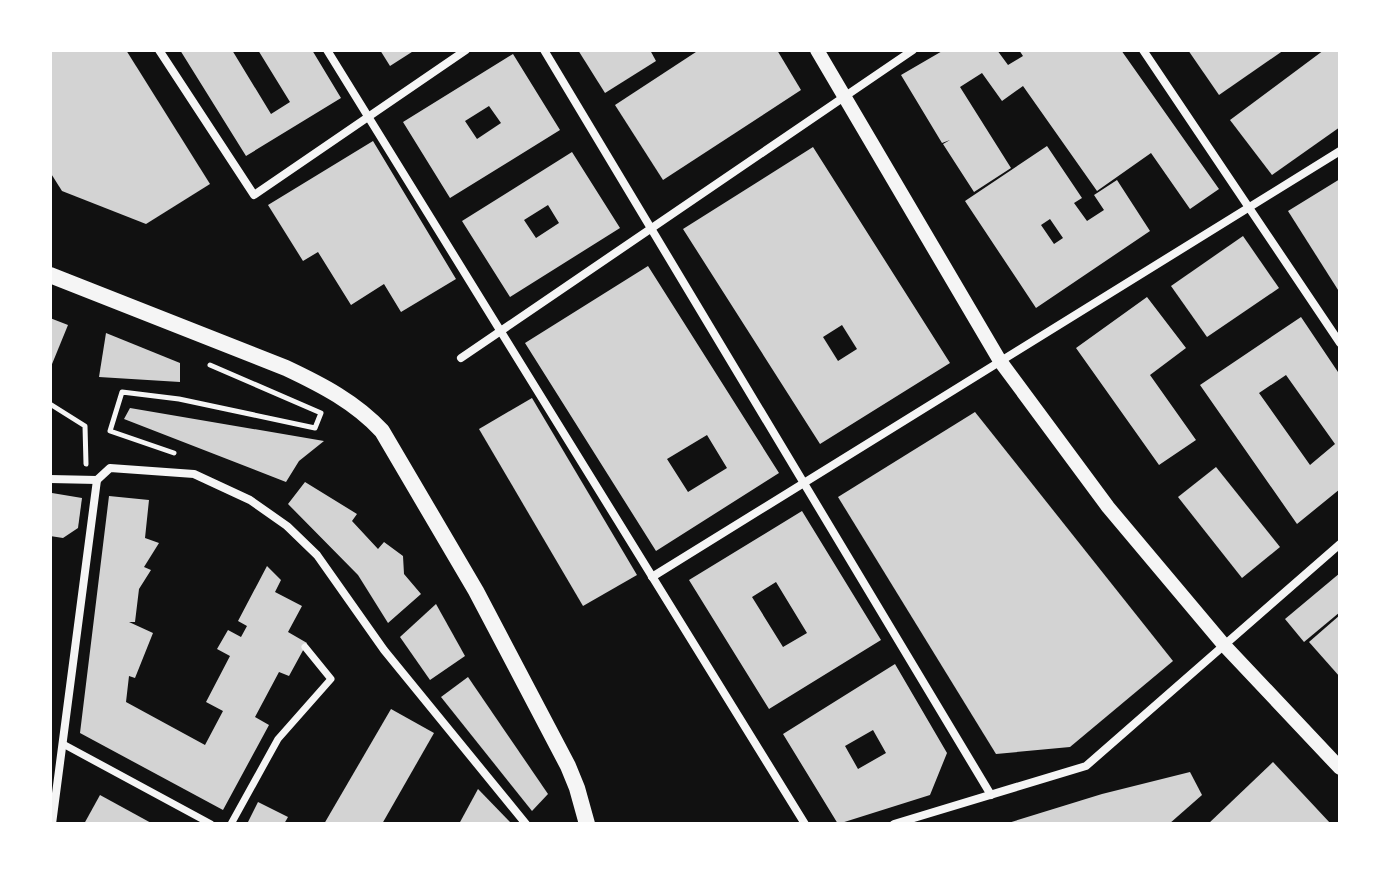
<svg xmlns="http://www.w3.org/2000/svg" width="1390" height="874" font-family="'Nunito Sans',sans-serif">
<rect width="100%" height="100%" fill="#111"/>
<g fill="#d3d3d3" fill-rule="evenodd">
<path d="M 50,50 L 126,50 L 210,184 L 146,224 L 62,191 L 50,172 Z"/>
<path d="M 180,50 L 232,50 L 271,114 L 290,102 L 258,50 L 312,50 L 341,98 L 246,156 Z"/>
<path d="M 380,50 L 415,50 L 390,66 Z"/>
<path d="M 578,50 L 650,50 L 656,61 L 605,93 Z"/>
<path d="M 699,50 L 777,50 L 801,90 L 663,180 L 615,105 Z"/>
<path d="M 944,50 L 997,50 L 1008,65 L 1023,56 L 1019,50 L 1121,50 L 1219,189 L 1190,209 L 1151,153 L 1097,191 L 1023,86 L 1002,101 L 982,73 L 960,87 L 1011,168 L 974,192 L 943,144 L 950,140 L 942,143 L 901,75 Z"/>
<path d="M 1188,50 L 1284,50 L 1219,95 Z"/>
<path d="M 1324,50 L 1337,50 L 1340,54 L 1340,127 L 1272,175 L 1230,120 Z"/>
<path d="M 513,54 L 560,130 L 450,198 L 403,122 ZM 489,106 L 501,123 L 477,139 L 465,121 Z"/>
<path d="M 373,141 L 456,279 L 401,312 L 384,284 L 351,305 L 318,252 L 303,261 L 268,205 Z"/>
<path d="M 1047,146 L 1082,198 L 1074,203 L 1087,221 L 1104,210 L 1094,195 L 1117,180 L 1150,231 L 1036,308 L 965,201 ZM 1050,219 L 1063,238 L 1054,244 L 1041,225 Z"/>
<path d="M 813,147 L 950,363 L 820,444 L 683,229 ZM 842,325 L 857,349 L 838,361 L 823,337 Z"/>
<path d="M 572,152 L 620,228 L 510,297 L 462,221 ZM 548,205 L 559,223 L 536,238 L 524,220 Z"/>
<path d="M 1340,179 L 1340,293 L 1288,211 Z"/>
<path d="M 1243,236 L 1279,288 L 1207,337 L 1171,286 Z"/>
<path d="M 648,266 L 779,473 L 656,551 L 525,343 ZM 707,435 L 727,468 L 688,492 L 667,459 Z"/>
<path d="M 1147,297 L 1186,348 L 1150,375 L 1196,440 L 1159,465 L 1076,348 Z"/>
<path d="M 1301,317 L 1340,375 L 1340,489 L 1297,524 L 1200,385 ZM 1286,375 L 1335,444 L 1310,465 L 1259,393 Z"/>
<path d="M 50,318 L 68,325 L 50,369 Z"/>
<path d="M 106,333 L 180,363 L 180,382 L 99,377 Z"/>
<path d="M 532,398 L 637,575 L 583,606 L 479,429 Z"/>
<path d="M 130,408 L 324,441 L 299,461 L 286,482 L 124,419 Z"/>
<path d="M 975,412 L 1173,661 L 1070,747 L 996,754 L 838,497 Z"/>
<path d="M 1216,467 L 1280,547 L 1242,578 L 1178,497 Z"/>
<path d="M 305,482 L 357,514 L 352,521 L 378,549 L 384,542 L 403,556 L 404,574 L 421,594 L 388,623 L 358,575 L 288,504 Z"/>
<path d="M 52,493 L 82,498 L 78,528 L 63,538 L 50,536 L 50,495 Z"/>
<path d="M 109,496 L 149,500 L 145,538 L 159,543 L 144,567 L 151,570 L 139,589 L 135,622 L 129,622 L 153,633 L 135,678 L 129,676 L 126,702 L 205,745 L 223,711 L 206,702 L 230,656 L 217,649 L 228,630 L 241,637 L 247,626 L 238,621 L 267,566 L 281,580 L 275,592 L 302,606 L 288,632 L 307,643 L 289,676 L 279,672 L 255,717 L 269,725 L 223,810 L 80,733 Z"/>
<path d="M 802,511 L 881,640 L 769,709 L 689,580 ZM 776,582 L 807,633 L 783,647 L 752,597 Z"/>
<path d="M 1340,573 L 1340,612 L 1304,642 L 1285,619 Z"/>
<path d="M 436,604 L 465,656 L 430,680 L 400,637 Z"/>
<path d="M 1340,615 L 1340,677 L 1309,642 Z"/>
<path d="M 895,664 L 947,753 L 930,795 L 838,824 L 783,734 ZM 873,730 L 886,753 L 858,769 L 845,746 Z"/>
<path d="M 468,677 L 548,794 L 532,811 L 441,697 Z"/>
<path d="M 391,709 L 434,733 L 382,824 L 324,824 Z"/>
<path d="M 1273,762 L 1331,824 L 1208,824 Z"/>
<path d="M 1190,772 L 1202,795 L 1169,824 L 1005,824 L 1102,794 Z"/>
<path d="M 478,789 L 512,824 L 459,824 Z"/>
<path d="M 100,795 L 153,824 L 84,824 Z"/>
<path d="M 258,802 L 288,817 L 284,824 L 247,824 Z"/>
</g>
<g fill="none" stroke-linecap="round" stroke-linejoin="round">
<g stroke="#f5f5f5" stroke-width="5">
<path d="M 50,404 L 85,426 L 86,464"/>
<path d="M 174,453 L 110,431 L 122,392 L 179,399 L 315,428 L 321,413 L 210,365"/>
</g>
<g stroke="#f5f5f5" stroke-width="7">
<path d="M 63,744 L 211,824"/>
<path d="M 231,824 L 278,739 L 331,679 L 305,647"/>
</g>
<g stroke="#f5f5f5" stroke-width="8">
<path d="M 159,50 L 254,195 L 466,50"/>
<path d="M 327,50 L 805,824"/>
<path d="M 544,50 L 991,795"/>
<path d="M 1143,50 L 1340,343"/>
<path d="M 461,358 L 913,50"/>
<path d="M 50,479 L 97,480 L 110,468 L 194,474 L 250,500 L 287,526 L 317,555 L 384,650 L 526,824"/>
<path d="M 652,577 L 1340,151"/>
<path d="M 52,824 L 97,480"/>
<path d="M 894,824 L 1086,766 L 1340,544"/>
</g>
<path stroke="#f5f5f5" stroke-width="14" d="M 817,50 L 1000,361 L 1108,507 L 1224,645 L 1340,768"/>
<path stroke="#f5f5f5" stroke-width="16" d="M 50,275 L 286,368 C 322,385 355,402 382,431 L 476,591 L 568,766 L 577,788 L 587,824"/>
</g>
<rect width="1390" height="874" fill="none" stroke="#ffffff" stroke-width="104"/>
</svg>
